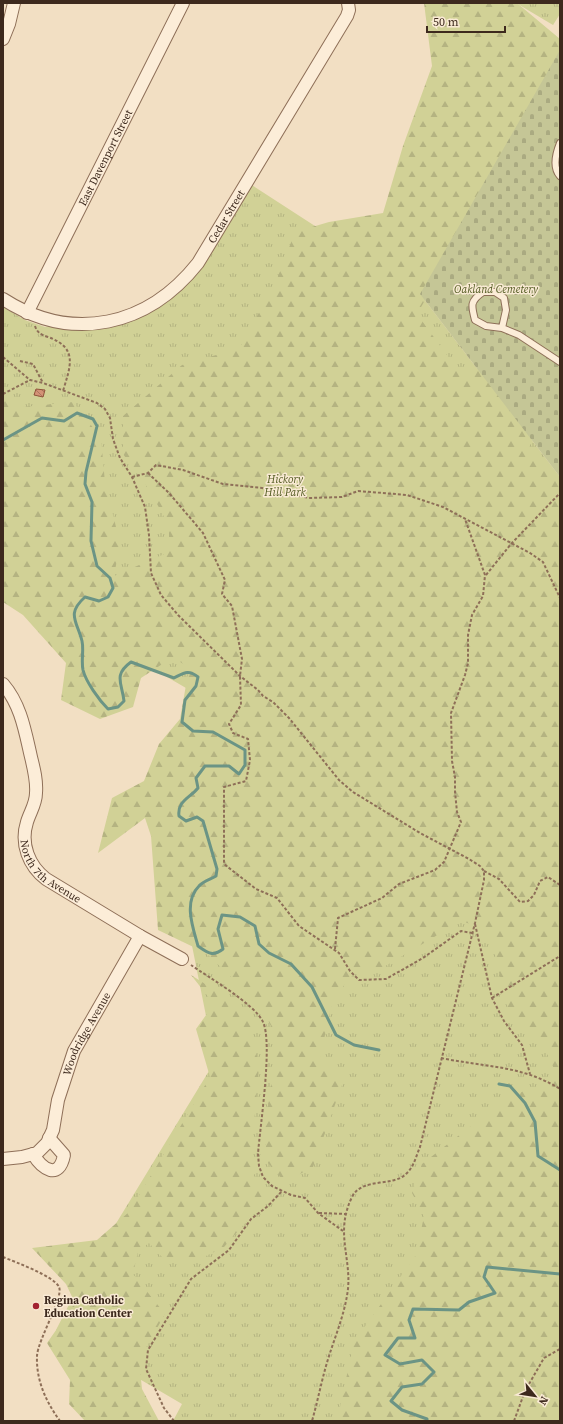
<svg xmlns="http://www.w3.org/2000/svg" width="563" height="1424" font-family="'Source Serif 4',serif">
<defs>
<pattern id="grass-tufts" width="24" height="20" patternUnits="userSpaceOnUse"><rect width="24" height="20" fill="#d1d196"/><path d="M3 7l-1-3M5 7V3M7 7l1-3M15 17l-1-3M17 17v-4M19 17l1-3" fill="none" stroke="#b4b381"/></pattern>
<pattern id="forest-firs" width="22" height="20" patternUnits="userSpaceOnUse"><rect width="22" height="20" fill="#d1d196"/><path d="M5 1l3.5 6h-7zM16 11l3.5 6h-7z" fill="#b4b381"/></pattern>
<pattern id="cemetery-stones" width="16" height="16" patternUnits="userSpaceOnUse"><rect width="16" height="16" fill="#c5c696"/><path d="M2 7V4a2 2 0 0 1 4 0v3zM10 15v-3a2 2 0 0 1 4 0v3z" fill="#aaaa81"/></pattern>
<pattern id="building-back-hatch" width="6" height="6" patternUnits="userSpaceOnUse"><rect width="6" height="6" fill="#d39276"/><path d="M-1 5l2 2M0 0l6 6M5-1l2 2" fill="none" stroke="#ac7760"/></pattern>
</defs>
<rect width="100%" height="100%" fill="#f2dfc3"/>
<g fill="url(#grass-tufts)">
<path d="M 516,3 L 560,3 L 560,14 L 553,25 Z"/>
<path d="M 247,182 L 420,294 L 560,477 L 560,1421 L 173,1421 L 182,1404 L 56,1330 L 81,1281 L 215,1061 L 158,775 L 205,699 L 3,582 L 3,307 L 25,320 L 45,327 L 64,323 L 103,323 L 172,292 Z"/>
</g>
<g fill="url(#forest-firs)">
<path d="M 424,3 L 517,3 L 560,39 L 560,68 L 417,314 L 457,369 L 519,370 L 540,404 L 529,450 L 560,479 L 560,1421 L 337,1421 L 354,1342 L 416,1255 L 424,1216 L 412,1193 L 422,1164 L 498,1105 L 527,1089 L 548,1090 L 555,1071 L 542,1043 L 507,1006 L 489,930 L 461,921 L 382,968 L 359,967 L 333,999 L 319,1062 L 343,1082 L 313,1167 L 285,1182 L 268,1163 L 264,1132 L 278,1039 L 259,1004 L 206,953 L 158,930 L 151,836 L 145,818 L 98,853 L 112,798 L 144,781 L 159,744 L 180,719 L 189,668 L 173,657 L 141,678 L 133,707 L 100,719 L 61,700 L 66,663 L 23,615 L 3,602 L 3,402 L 5,401 L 24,407 L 73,402 L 101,438 L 105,483 L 120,543 L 114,576 L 169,552 L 169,526 L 150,491 L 123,454 L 123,416 L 182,365 L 240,348 L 277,279 L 295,232 L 329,222 L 383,213 L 403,146 L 432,66 Z"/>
<path d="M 191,975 L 232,1001 L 251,1024 L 259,1067 L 252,1146 L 254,1176 L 270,1195 L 224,1247 L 194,1262 L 164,1259 L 149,1243 L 138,1251 L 133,1274 L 165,1314 L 139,1360 L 142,1389 L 159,1421 L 85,1421 L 69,1404 L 70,1380 L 47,1343 L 75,1303 L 66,1284 L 32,1248 L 97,1240 L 129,1212 L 210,1077 L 196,1029 L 214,1004 Z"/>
</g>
<path fill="url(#cemetery-stones)" d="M 560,50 L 560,477 L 420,294 Z"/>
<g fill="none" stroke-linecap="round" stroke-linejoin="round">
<g stroke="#6b9485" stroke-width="3">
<path d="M 3,440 L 42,418 L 64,421 L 77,413 L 93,419 L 97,426 L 86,472 L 85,484 L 92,502 L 91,541 L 97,566 L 110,578 L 113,588 L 108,597 L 99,601 L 85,597 C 66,614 77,621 82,641 C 84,650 81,661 83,670 C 86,682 99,700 108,709 L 118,707 L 124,701 C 122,683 113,675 131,662 L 174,678 C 184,673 188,669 198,677 L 196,686 L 185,700 L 182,722 L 193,731 L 213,732 L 245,750 L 245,765 L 239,774 L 229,766 L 205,766 L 196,778 L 198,788 C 190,798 177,801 179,816 L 186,821 L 197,817 L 203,821 L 217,869 L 216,876 C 211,879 203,881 199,886 C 183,902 193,928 198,946 C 208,953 213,957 223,949 L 218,929 L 222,915 L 240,917 L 255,926 L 259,944 L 269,953 L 291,964 L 312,987 L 336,1035 L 354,1045 L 379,1050"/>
<path d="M 499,1084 L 510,1086 L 525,1103 L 535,1122 L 538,1156 L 560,1170"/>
<path d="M 427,1421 L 427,1419 L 402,1410 L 391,1401 L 402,1387 L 422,1384 L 434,1372 L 422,1360 L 400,1364 L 385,1355 L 398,1338 L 415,1338 L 409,1320 L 413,1309 L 459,1310 L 469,1302 L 495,1293 L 484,1277 L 487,1267 L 560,1274"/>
</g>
</g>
<path fill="url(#building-back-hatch)" stroke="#90543b" d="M 36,389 L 45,390 L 43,397 L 34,395 Z"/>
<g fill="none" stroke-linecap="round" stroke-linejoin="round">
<defs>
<g id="service">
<path d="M 560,143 C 556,153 552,167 560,176"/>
<path d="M 502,328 L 506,310 L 504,298 L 495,292 L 483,292 C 470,301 471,305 475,320 L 486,326 L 502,328 L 519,335 L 560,362"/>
</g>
<g id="minor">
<path d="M 3,39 L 9,24 L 14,3"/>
<path id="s1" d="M 3,299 C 73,344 148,326 198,263 L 347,16 L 349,10 L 348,3"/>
<path id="s2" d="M 27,313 L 183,3"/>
<path id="s3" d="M 3,684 C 21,705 25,731 31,757 C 34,769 37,781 36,793 C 36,804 30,812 27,822 C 20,844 29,866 46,879 L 140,936 L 182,959"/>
<path d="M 33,1154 C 42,1169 59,1181 64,1155 L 49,1138"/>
<path id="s4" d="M 3,1159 L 22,1157 L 37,1153 L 47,1143 L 53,1130 L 58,1100 L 74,1051 L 140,936"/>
</g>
</defs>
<use href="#service" stroke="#8e6f58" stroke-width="8"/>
<use href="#minor" stroke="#8e6f58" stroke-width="14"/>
<g stroke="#8e6f58" stroke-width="2" stroke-dasharray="3 2" stroke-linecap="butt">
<path d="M 35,326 C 37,333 42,335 48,337 C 79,348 70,367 63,391"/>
<path d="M 3,357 L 30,380 L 43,383 L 97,403 L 105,409 L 110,418 L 113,439 L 120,458 L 132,477 L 145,507 L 149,535 L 151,573 L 161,595 L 178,615 L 240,676 L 258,690 L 263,696 L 273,702 L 289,718 L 339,780 L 353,792 L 420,833 L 469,859 L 480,866 L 484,871 L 484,880 L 475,923 L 420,1147 C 416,1156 414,1167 406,1174 C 393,1187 362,1177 352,1197 C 335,1232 351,1256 348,1289 C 345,1313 336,1334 329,1356 C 322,1378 318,1400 312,1421"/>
<path d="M 20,361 L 33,364 L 43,383"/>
<path d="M 3,394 L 30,380"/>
<path d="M 148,473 L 169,493 L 203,533 L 225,580 L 222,594 L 232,606 L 242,659 L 240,676 L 241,705 L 229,724 L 233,733 L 248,739 L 250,760 L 246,781 L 224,787 L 224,864 L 256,889 L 277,898 L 299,926 L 339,953 L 350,971 L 359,980 L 386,979 L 423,958 L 461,931 L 472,933"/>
<path d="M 132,477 L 148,473 L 156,465 L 183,470 L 223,484 L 262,488 L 309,498 L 342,497 L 358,491 L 407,495 L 443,507 L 530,553 L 543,562 L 560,598"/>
<path d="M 486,575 L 511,544 L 560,493"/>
<path d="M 484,871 L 499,879 L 520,902 L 528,901 L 534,895 L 540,881 L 548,877 L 560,885"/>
<path d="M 475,924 L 492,998 L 504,1021 L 522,1045 L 530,1074"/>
<path d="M 335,949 L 338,918 L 382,898 L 399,884 L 435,870 L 444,862 L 461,822 L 457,812 L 455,792 L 455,777 L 452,761 L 451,713 L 465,675 L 468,663 L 468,635 L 472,615 L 483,596 L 485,575 L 465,519"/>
<path d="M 191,965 C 208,977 255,1004 263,1022 C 273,1043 260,1126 258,1154 L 259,1166 L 263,1177 L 272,1186 L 291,1195 L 305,1198 L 318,1213 L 343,1231"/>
<path d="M 492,998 L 560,956"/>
<path d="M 441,1058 C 483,1067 522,1065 560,1089"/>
<path d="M 319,1213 L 346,1214"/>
<path d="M 3,1257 C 15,1262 54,1276 59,1287 C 64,1297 38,1339 37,1356 C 36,1380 46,1402 60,1421"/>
<path d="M 174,1421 L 164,1408 L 146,1369 L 148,1350 L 191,1279 L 229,1250 L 251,1219 L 268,1206 L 282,1191"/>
<path d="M 514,1421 L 525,1391 L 544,1358 L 560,1349"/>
</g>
<use href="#service" stroke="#fcedd8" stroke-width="6"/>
<use href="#minor" stroke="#fcedd8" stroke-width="12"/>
</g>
<circle fill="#a32231" stroke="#f9ead4" stroke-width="1.5" cx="36" cy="1306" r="4"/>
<g text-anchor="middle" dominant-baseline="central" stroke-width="3" stroke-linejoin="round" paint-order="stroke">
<g font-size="11" fill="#3d291d" stroke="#f9ead4">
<text stroke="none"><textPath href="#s2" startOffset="174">East Davenport Street</textPath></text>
<text stroke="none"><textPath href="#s1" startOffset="274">Cedar Street</textPath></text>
<text stroke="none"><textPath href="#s3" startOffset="207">North 7th Avenue</textPath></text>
<text stroke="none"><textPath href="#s4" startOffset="166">Woodridge Avenue</textPath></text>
</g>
<g font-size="11" font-style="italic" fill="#535b22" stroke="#f9ead4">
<text x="496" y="289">Oakland Cemetery</text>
<text x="285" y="479">Hickory<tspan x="285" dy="13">Hill Park</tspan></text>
</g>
<g font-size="11" font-weight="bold" fill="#3d291d" stroke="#f9ead4" text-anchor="start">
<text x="44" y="1300">Regina Catholic<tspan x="44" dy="13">Education Center</tspan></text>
</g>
</g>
<rect width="563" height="1424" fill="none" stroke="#3d291d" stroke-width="8"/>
<g transform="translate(535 1396) rotate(120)" stroke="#f9ead4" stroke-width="3" paint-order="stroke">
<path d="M0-3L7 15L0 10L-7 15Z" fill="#3d291d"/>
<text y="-6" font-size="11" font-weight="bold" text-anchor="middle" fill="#3d291d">N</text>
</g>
<path d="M427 26v6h78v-6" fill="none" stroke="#3d291d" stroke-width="2"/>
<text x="433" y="26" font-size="12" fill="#3d291d" stroke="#f9ead4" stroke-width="3" paint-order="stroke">50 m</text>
</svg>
